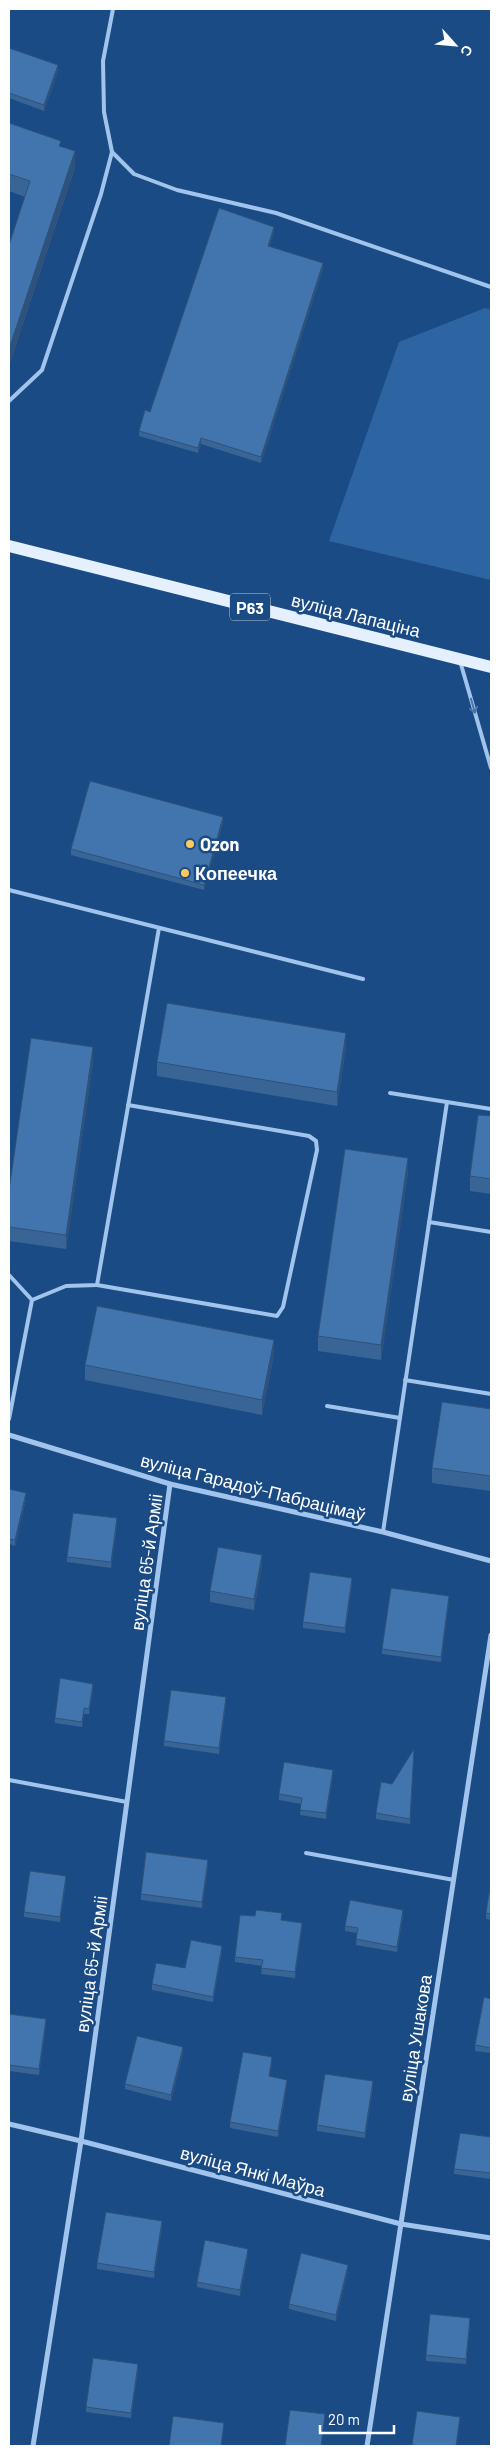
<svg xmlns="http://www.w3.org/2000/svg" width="500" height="2455" font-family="Barlow,sans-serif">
<rect width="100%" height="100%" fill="#1a4b85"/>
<path fill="#2d65a3" d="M 485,308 L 491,310 L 491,580 L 329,541 L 399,342 Z"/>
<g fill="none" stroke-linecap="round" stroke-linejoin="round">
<g stroke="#a0c4ec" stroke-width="4">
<path d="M 112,152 L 134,174 L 177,190 L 276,213 L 491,287"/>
<path d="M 9,401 L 42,370 L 101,194 L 112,152 L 104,112 L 103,61 L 113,9"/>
<path d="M 460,661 L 491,768"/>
<path d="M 9,890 L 363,979"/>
<path d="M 390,1093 L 491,1109"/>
<path d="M 429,1222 L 491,1232"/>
<path d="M 9,1275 L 32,1300 L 9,1419"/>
<path d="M 97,1285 L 277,1316 L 283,1307 L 317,1150 L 316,1141 L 309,1136 L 128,1105"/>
<path d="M 32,1300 L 66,1286 L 97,1285 L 159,928"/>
<path d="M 405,1380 L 491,1394"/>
<path d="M 327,1406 L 400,1418"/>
<path d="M 383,1532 L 447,1102"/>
<path d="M 9,1780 L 127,1802"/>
<path d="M 306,1853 L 454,1880"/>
</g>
<g stroke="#a0c4ec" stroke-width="5">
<path d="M 9,1435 L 170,1484 L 383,1532 L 491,1561"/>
<path d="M 9,2124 L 81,2141 L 401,2224 L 491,2238"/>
<path d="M 33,2446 L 81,2141 L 170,1484"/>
<path d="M 367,2446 L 491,1635"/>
</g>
<path stroke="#e5f0ff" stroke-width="12" d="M 9,546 L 491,667"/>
</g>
<g fill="#396596">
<path d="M 9,48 L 58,71 L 44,111 L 9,98 Z"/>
<path d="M 9,123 L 61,146 L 75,168 L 9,366 L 9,245 L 25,197 L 9,191 Z"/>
<path d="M 274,232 L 269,246 L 323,269 L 261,463 L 201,444 L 198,453 L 139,436 L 139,431 L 150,412 Z"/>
<path d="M 223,822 L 204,890 L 71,855 L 71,849 Z"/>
<path d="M 346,1047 L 337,1106 L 157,1076 L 157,1062 Z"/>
<path d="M 93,1062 L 66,1249 L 9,1241 L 9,1190 Z"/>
<path d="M 491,1116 L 491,1194 L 470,1191 L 470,1176 Z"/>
<path d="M 408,1172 L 381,1360 L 318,1351 L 318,1336 Z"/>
<path d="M 274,1355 L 262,1415 L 85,1380 L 85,1365 Z"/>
<path d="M 491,1409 L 491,1491 L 432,1483 L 432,1468 Z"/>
<path d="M 9,1489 L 26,1499 L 15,1546 L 9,1544 Z"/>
<path d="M 117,1524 L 111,1568 L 67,1562 L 67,1557 Z"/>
<path d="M 262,1565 L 254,1610 L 210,1602 L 210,1591 Z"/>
<path d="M 352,1584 L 345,1633 L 303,1628 L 303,1622 Z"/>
<path d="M 449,1601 L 441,1662 L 382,1654 L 382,1649 Z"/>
<path d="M 93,1689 L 89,1714 L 84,1714 L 82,1727 L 55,1723 L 55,1718 Z"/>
<path d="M 226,1703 L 219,1754 L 164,1746 L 164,1741 Z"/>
<path d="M 414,1755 L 410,1824 L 376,1819 L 376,1813 Z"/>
<path d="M 333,1775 L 326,1819 L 300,1815 L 301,1804 L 279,1800 L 279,1794 Z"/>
<path d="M 208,1866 L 202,1908 L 141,1900 L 141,1894 Z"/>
<path d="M 66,1881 L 60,1922 L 24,1917 L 24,1912 Z"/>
<path d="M 491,1881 L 491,1920 L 486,1919 L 486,1913 Z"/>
<path d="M 403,1916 L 397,1952 L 356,1945 L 357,1933 L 345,1931 L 345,1926 Z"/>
<path d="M 282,1920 L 302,1928 L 295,1978 L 261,1974 L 262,1966 L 235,1962 L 235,1957 Z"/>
<path d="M 222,1952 L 213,2002 L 152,1990 L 152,1984 Z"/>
<path d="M 491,1999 L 491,2053 L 475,2051 L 475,2045 Z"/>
<path d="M 9,2014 L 46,2025 L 39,2075 L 9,2071 Z"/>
<path d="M 183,2053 L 171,2101 L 125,2089 L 125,2084 Z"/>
<path d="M 272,2063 L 270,2076 L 287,2085 L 278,2137 L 230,2128 L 230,2122 Z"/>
<path d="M 373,2087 L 365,2138 L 317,2131 L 317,2125 Z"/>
<path d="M 491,2137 L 491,2179 L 454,2174 L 454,2169 Z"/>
<path d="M 162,2226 L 154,2278 L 97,2269 L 97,2263 Z"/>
<path d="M 248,2254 L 240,2296 L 197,2287 L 197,2282 Z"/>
<path d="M 348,2270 L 336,2321 L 289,2309 L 289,2304 Z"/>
<path d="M 470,2323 L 466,2364 L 426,2361 L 426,2355 Z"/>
<path d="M 138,2370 L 131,2418 L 86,2412 L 86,2407 Z"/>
</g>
<g fill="#2e527a">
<path d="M 58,65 L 58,71 L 44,111 L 44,105 Z"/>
<path d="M 75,151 L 75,168 L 9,366 L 9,349 Z"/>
<path d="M 274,227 L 274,232 L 268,251 L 268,246 Z"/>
<path d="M 323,263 L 323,269 L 261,463 L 261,457 Z"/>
<path d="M 201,438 L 201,444 L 198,453 L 198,448 Z"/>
<path d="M 223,817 L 223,822 L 204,890 L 204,885 Z"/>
<path d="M 346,1033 L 346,1047 L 337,1106 L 337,1092 Z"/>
<path d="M 93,1047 L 93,1062 L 66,1249 L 66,1235 Z"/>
<path d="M 408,1158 L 408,1172 L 381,1360 L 381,1345 Z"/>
<path d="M 274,1340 L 274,1355 L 262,1415 L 262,1400 Z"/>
<path d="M 26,1493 L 26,1499 L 15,1546 L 15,1540 Z"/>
<path d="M 117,1518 L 117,1524 L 111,1568 L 111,1562 Z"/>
<path d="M 262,1555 L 262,1565 L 254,1610 L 254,1599 Z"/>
<path d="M 352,1578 L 352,1584 L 345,1633 L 345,1628 Z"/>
<path d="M 449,1596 L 449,1601 L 441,1662 L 441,1657 Z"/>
<path d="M 93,1684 L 93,1689 L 89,1714 L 89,1709 Z"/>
<path d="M 226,1697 L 226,1703 L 219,1754 L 219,1748 Z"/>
<path d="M 84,1708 L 84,1714 L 82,1727 L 82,1722 Z"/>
<path d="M 333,1770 L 333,1775 L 326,1819 L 326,1813 Z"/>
<path d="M 208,1860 L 208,1866 L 202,1908 L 202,1902 Z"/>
<path d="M 66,1876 L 66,1881 L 60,1922 L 60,1917 Z"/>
<path d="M 403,1910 L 403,1916 L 397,1952 L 397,1947 Z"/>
<path d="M 302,1923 L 302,1928 L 295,1978 L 295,1972 Z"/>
<path d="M 222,1946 L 222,1952 L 213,2002 L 213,1997 Z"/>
<path d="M 46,2019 L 46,2025 L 39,2075 L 39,2069 Z"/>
<path d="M 183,2047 L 183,2053 L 171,2101 L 171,2095 Z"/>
<path d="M 272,2057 L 272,2063 L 269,2082 L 269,2076 Z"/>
<path d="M 287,2080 L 287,2085 L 278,2137 L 278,2131 Z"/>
<path d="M 373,2081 L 373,2087 L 365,2138 L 365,2133 Z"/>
<path d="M 162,2221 L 162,2226 L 154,2278 L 154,2272 Z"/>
<path d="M 248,2249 L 248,2254 L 240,2296 L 240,2290 Z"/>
<path d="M 348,2265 L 348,2270 L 336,2321 L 336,2315 Z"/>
<path d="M 138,2364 L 138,2370 L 131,2418 L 131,2413 Z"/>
<path d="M 325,2414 L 325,2420 L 321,2446 Z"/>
<path d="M 460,2417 L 460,2423 L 457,2446 L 456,2446 Z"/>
</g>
<g fill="#4275ae" stroke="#2e527a">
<path d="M 9,48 L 58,65 L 44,105 L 9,93 Z"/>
<path d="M 9,123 L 61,141 L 59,146 L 75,151 L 9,349 L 9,245 L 30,181 L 9,174 Z"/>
<path d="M 219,208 L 274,227 L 268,246 L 323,263 L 261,457 L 201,438 L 198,448 L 139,431 L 145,410 L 150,412 Z"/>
<path d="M 90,781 L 223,817 L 204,885 L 71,849 Z"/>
<path d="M 167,1003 L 346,1033 L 337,1092 L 157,1062 Z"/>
<path d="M 31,1038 L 93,1047 L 66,1235 L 9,1227 L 9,1190 Z"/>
<path d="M 478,1115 L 491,1116 L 491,1179 L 470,1176 Z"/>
<path d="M 345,1149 L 408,1158 L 381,1345 L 318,1336 Z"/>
<path d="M 97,1306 L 274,1340 L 262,1400 L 85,1365 Z"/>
<path d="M 442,1402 L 491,1409 L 491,1476 L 432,1468 Z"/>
<path d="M 9,1489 L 26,1493 L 15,1540 L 9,1539 Z"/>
<path d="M 73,1513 L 117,1518 L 111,1562 L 67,1557 Z"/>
<path d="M 218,1547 L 262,1555 L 254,1599 L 210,1591 Z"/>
<path d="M 310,1572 L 352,1578 L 345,1628 L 303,1622 Z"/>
<path d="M 391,1588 L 449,1596 L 441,1657 L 382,1649 Z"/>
<path d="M 60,1678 L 93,1684 L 89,1709 L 84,1708 L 82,1722 L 55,1718 Z"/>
<path d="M 171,1690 L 226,1697 L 219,1748 L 164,1741 Z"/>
<path d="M 414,1749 L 410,1819 L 376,1813 L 381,1782 L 392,1784 Z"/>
<path d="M 284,1762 L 333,1770 L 326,1813 L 300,1810 L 302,1798 L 279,1794 Z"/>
<path d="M 146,1852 L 208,1860 L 202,1902 L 141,1894 Z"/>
<path d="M 30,1871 L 66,1876 L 60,1917 L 24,1912 Z"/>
<path d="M 491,1881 L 491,1914 L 486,1913 Z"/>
<path d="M 350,1900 L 403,1910 L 397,1947 L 356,1939 L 358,1928 L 345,1926 Z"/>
<path d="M 256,1910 L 282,1913 L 281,1920 L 302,1923 L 295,1972 L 261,1968 L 263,1960 L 235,1957 L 240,1915 L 255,1916 Z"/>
<path d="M 191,1940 L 222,1946 L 213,1997 L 152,1984 L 156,1963 L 185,1968 Z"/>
<path d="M 484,1997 L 491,1999 L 491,2048 L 475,2045 Z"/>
<path d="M 9,2014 L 46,2019 L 39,2069 L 9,2065 Z"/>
<path d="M 137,2036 L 183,2047 L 171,2095 L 125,2084 Z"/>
<path d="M 243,2052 L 272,2057 L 269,2076 L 287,2080 L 278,2131 L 230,2122 Z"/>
<path d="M 325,2074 L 373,2081 L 365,2133 L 317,2125 Z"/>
<path d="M 460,2133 L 491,2137 L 491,2173 L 454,2169 Z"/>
<path d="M 106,2212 L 162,2221 L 154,2272 L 97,2263 Z"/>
<path d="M 205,2240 L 248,2249 L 240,2290 L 197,2282 Z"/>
<path d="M 301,2253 L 348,2265 L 336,2315 L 289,2304 Z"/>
<path d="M 430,2314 L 470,2318 L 466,2359 L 426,2355 Z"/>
<path d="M 93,2358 L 138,2364 L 131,2413 L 86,2407 Z"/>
<path d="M 290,2410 L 325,2414 L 321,2446 L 285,2446 Z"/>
<path d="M 417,2411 L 460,2417 L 456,2446 L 420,2446 L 412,2445 Z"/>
<path d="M 173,2416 L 224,2423 L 221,2446 L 169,2446 Z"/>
</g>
<defs><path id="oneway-shaft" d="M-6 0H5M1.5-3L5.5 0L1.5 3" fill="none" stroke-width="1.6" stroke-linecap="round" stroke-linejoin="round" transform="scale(1.25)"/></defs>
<use stroke="#4975a9" href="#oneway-shaft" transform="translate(473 706) rotate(74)"/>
<g fill="#fecb5b" stroke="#1a4b85" stroke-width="2">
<circle cx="190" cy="844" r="5"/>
<circle cx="185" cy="873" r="5"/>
</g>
<g text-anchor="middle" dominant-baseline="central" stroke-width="5" stroke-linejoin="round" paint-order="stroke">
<rect fill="#1a4b85" stroke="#bac9da" stroke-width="1" x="230" y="593.5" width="40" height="27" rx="4"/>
<g font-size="16" font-weight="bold" fill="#fff">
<text x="250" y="607">Р63</text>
</g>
<g font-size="18" fill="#fff" stroke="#1a4b85">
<text transform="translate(356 615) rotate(14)">вуліца Лапаціна</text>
<text transform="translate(253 1487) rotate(14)">вуліца Гарадоў-Пабрацімаў</text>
<text transform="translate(146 1562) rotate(-82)">вуліца 65-й Арміі</text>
<text transform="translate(91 1964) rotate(-82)">вуліца 65-й Арміі</text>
<text transform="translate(415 2038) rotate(-81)">вуліца Ушакова</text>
<text transform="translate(253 2171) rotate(15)">вуліца Янкі Маўра</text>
</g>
<g font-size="18" font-weight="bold" fill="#fff" stroke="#1a4b85" text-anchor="start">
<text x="200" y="844">Ozon</text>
<text x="195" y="873">Копеечка</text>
</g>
</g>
<rect width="500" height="2455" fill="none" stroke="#ffffff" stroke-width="20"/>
<g transform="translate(455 45) rotate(117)" stroke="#1a4b85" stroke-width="4" paint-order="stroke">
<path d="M0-4L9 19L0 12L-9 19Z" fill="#ffffff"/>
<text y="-8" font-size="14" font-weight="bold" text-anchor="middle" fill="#ffffff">С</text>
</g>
<path d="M320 2425v8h74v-8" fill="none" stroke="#ffffff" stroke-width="2.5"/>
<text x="328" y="2425" font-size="15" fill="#ffffff" stroke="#1a4b85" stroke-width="4" paint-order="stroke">20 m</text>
</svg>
